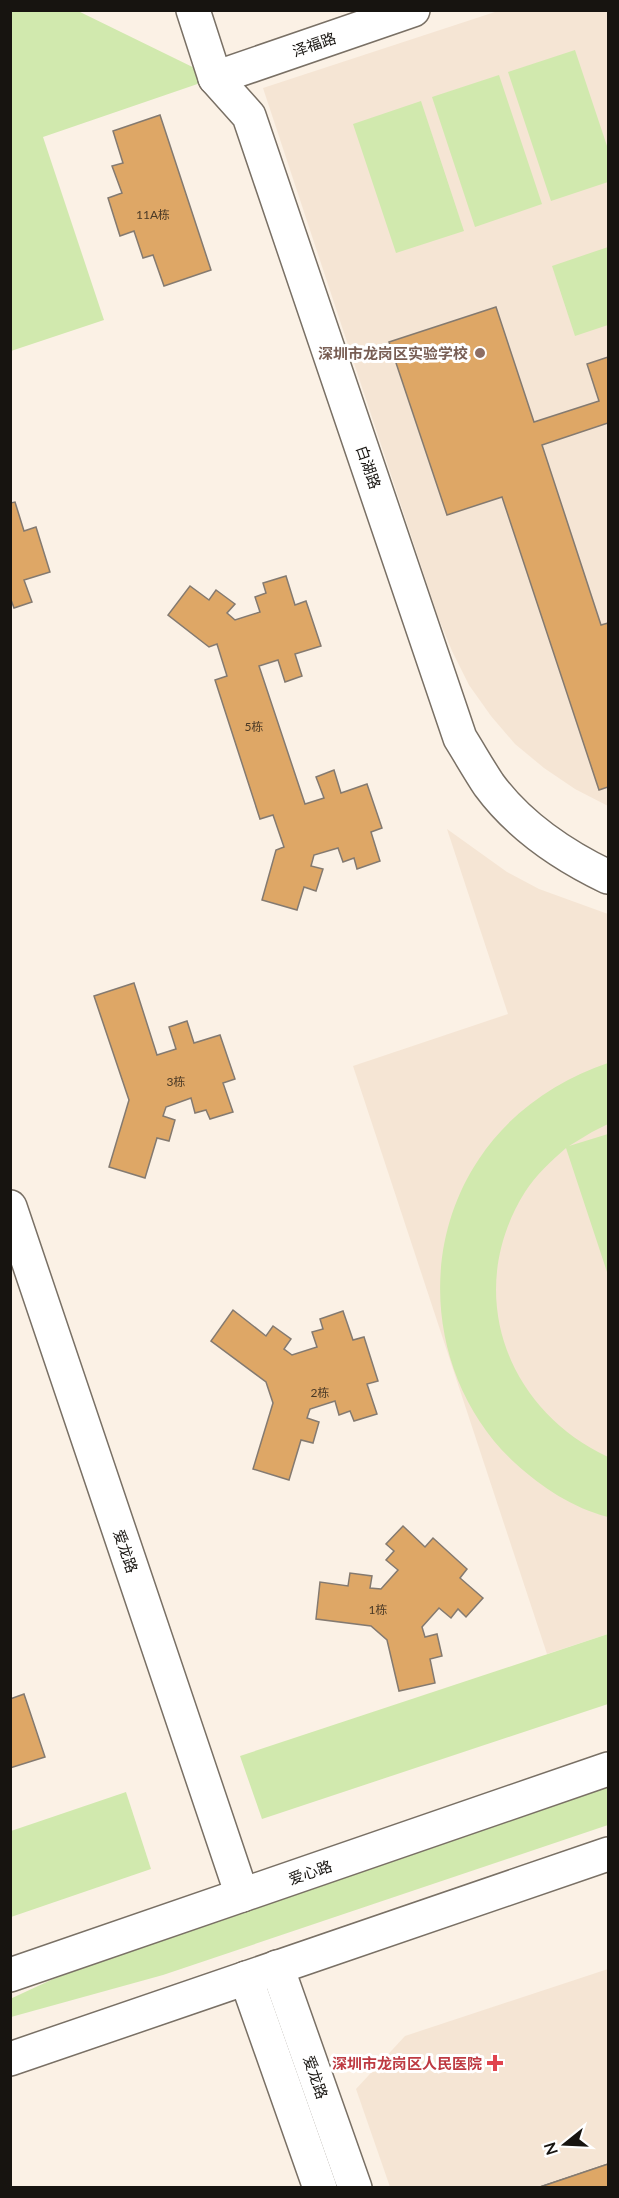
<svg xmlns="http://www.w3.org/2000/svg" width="619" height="2198" font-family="Lato,'Noto Sans SC',sans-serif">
<rect width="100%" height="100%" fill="#fbf1e5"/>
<g fill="#f5e5d4">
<path d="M 498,11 L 608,11 L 608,806 L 575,789 L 544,768 L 515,744 L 491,716 L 469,685 L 452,651 L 438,617 L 263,88 Z"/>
<path d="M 447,829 L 507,872 L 539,889 L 608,914 L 608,1634 L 547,1654 L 353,1066 L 508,1014 Z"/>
<path d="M 608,1969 L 608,2187 L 390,2187 L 356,2089 L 405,2036 Z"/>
</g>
<g fill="#d1e9ae">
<path d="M 10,11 L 78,11 L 215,78 L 43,137 L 104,320 L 11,351 Z"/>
<path d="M 575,50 L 608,149 L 608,182 L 551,201 L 508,72 Z"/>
<path d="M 499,75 L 542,204 L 475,227 L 432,97 Z"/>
<path d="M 421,101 L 464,231 L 396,253 L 353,124 Z"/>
<path d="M 608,247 L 608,325 L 575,336 L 552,266 Z"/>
<path d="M 608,1063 L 608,1124 L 592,1132 L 569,1146 L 608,1134 L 608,1275 L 566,1148 C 551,1161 536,1175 525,1192 C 463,1291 505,1409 608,1457 L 608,1517 C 573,1508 541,1487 515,1463 C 432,1386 415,1254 479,1159 C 509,1113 557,1080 608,1063 Z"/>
<path d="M 608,1634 L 608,1704 L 262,1819 L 240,1756 Z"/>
<path d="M 608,1787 L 608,1825 L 163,1975 L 11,2017 L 10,1999 L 51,1980 L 152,1941 Z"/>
<path d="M 126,1792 L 151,1869 L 11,1917 L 11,1831 Z"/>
</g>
<g fill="#dea766" stroke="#847a70" stroke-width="1.5">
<path d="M 160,115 L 211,270 L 164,286 L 153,255 L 143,258 L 134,231 L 120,236 L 108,198 L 122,193 L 112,166 L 123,163 L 113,131 Z"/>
<path d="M 496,307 L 534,422 L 599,401 L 587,364 L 608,357 L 608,423 L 542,445 L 601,625 L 608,623 L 608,787 L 599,790 L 502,497 L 447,515 L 389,342 Z"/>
<path d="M 15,502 L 24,531 L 36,527 L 50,572 L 24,580 L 32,602 L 14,608 L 10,597 L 10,503 Z"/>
<path d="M 286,576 L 295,605 L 306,601 L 321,646 L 295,654 L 302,676 L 285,682 L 278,660 L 259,666 L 305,804 L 324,798 L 316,777 L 334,770 L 341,793 L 367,784 L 382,828 L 371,832 L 380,861 L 357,869 L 354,858 L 343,862 L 338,848 L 314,855 L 311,866 L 323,869 L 316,891 L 304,887 L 297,910 L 262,900 L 276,850 L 284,847 L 273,815 L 260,819 L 215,680 L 227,676 L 217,644 L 209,647 L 168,615 L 190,586 L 209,600 L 216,590 L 235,604 L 227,613 L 235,620 L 260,612 L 255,597 L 266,593 L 263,583 Z"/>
<path d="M 134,983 L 157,1055 L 176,1049 L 169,1027 L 187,1021 L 194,1043 L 220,1035 L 235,1079 L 223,1083 L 233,1112 L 210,1119 L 206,1110 L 195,1113 L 191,1098 L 166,1107 L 163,1116 L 175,1120 L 169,1141 L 157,1138 L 145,1178 L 109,1167 L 129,1100 L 94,996 Z"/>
<path d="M 233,1310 L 266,1336 L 273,1326 L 291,1339 L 284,1349 L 292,1355 L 317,1347 L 312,1332 L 323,1329 L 320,1319 L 343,1311 L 353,1340 L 364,1337 L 378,1381 L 367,1384 L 377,1414 L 354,1421 L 350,1411 L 339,1415 L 335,1401 L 310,1409 L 307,1418 L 319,1422 L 313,1443 L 301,1440 L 289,1480 L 253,1469 L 273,1403 L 266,1382 L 211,1341 Z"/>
<path d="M 403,1526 L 425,1547 L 433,1538 L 467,1569 L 460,1578 L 483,1598 L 466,1617 L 458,1609 L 451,1618 L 439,1608 L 422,1627 L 425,1637 L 437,1634 L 442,1656 L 430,1659 L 435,1683 L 399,1691 L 387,1640 L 371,1626 L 316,1619 L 320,1582 L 348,1586 L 350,1573 L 372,1576 L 370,1588 L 381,1589 L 398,1570 L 386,1560 L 394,1551 L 386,1544 Z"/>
<path d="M 24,1694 L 45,1757 L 10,1768 L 10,1699 Z"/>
<path d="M 608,2164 L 608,2188 L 537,2188 Z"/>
<path d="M 608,2164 L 608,2188 L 537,2188 Z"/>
</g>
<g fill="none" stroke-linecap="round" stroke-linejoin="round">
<defs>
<g id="minor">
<path d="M 193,10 L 215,78 L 249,116 L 460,738 C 470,754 479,770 489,785 C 520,827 562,855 608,877"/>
<path d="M 215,78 L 413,10"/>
<path d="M 10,1207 L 242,1895"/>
<path d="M 277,1967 L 355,2188"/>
<path d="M 10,1975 L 608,1769"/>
<path d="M 246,1978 L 320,2188"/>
<path d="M 10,2059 L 608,1854"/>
</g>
</defs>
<use href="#minor" stroke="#797065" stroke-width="36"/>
<use href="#minor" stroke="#fff" stroke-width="33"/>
</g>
<circle fill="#8d6e63" stroke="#fff" stroke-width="2" cx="480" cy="353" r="6"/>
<path fill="#e0444e" stroke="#fff" stroke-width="2" d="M492 2054h6v6h6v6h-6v6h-6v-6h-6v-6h6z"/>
<g text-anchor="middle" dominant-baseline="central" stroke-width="6" stroke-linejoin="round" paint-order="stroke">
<g font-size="12" fill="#493926">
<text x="153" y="214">11A栋</text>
<text x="254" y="726">5栋</text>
<text x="176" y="1081">3栋</text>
<text x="320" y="1392">2栋</text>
<text x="378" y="1609">1栋</text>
</g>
<g font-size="15" fill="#171410" stroke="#fff">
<text transform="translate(314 44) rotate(-19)">泽福路</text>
<text transform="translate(369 467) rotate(71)">白湖路</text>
<text transform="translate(126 1551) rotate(71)">爱龙路</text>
<text transform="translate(310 1872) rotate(-19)">爱心路</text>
<text transform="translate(316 2077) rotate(71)">爱龙路</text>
</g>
<g font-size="15" font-weight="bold" fill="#785e54" stroke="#fff" text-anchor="end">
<text x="468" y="353">深圳市龙岗区实验学校</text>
</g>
<g font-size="15" font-weight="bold" fill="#be3a42" stroke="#fff" text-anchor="end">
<text x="482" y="2063">深圳市龙岗区人民医院</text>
</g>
</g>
<rect width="619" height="2198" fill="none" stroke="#171410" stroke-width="24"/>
<g transform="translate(565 2144) rotate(252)" stroke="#ffffff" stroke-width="4.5" paint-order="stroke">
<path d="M0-4.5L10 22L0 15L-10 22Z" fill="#171410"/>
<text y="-9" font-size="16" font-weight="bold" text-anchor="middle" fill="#171410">N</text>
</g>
</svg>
